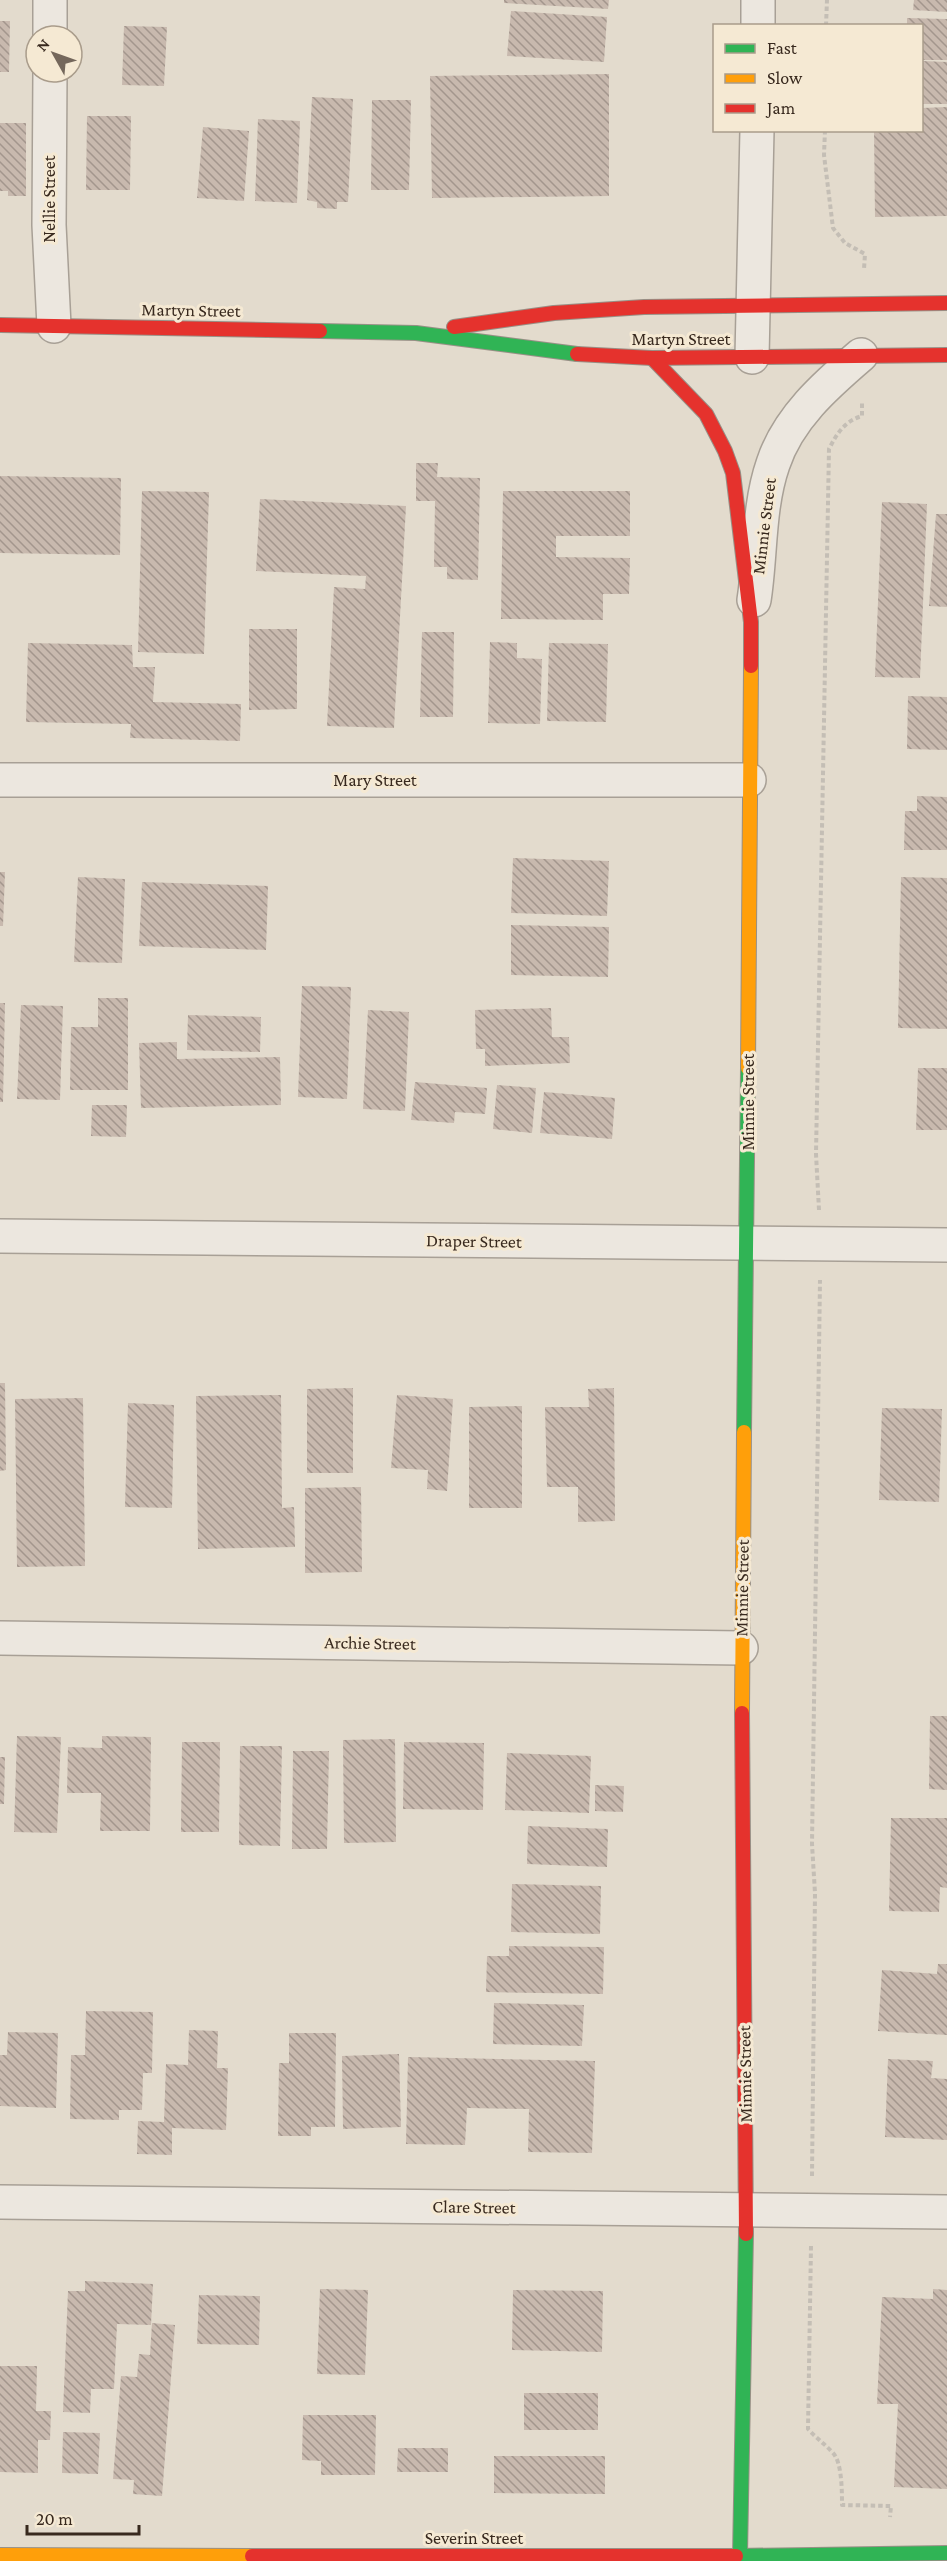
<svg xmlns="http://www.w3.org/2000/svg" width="947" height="2561" font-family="'Crimson Pro',serif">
<defs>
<pattern id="building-back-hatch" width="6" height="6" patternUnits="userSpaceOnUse" patternTransform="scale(1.5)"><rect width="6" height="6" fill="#c8b9ae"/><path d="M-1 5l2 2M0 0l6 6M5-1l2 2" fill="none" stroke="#a3968d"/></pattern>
</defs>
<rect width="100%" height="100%" fill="#e3dbcd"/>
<g fill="url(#building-back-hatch)">
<path d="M 504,0 L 609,0 L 608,9 L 504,3 Z"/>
<path d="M 914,0 L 947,0 L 947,12 L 913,10 Z"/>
<path d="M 511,11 L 607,17 L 604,62 L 507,56 Z"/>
<path d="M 907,18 L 947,19 L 947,60 L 922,60 L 922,26 L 907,26 Z"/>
<path d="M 0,21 L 10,21 L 9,72 L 0,72 Z"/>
<path d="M 124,26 L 167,27 L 164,86 L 122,85 Z"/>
<path d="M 922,61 L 947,62 L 947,104 L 922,104 Z"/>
<path d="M 609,74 L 609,196 L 432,198 L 430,76 Z"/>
<path d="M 312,97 L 353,99 L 348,202 L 337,202 L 337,209 L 317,208 L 317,202 L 307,200 Z"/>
<path d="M 372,100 L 411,100 L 409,190 L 371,190 Z"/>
<path d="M 947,107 L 947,216 L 875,217 L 874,130 L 922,130 L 922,108 Z"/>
<path d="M 87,116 L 131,116 L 130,190 L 86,190 Z"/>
<path d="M 258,119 L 300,121 L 297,203 L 255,201 Z"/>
<path d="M 0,123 L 26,123 L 26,196 L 8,196 L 8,191 L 0,191 Z"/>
<path d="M 203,127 L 249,131 L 244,201 L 197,198 Z"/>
<path d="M 416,463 L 438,463 L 437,477 L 480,478 L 478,580 L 447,579 L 447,567 L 434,567 L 435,501 L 416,501 Z"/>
<path d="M 0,476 L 121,478 L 120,555 L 0,553 Z"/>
<path d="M 142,491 L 209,492 L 204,654 L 138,652 Z"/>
<path d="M 503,491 L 630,491 L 630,536 L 556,536 L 556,557 L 630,558 L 629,594 L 603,594 L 603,620 L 501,619 Z"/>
<path d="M 260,499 L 406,506 L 394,728 L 327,726 L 334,587 L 365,589 L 366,576 L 256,571 Z"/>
<path d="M 882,502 L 927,504 L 920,678 L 875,677 Z"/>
<path d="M 936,514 L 947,514 L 947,607 L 929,606 Z"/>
<path d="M 249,629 L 297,629 L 297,709 L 249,710 Z"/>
<path d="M 422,632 L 454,632 L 453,717 L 420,717 Z"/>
<path d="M 490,642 L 517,643 L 517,658 L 542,659 L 540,724 L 488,723 Z"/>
<path d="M 28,643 L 132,645 L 133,667 L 155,667 L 153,702 L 241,704 L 240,741 L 130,738 L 131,724 L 26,722 Z"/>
<path d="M 549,643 L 608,644 L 606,722 L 547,721 Z"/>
<path d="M 908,696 L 947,697 L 947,750 L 907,749 Z"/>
<path d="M 917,796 L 947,797 L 947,850 L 904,850 L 905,811 L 917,811 Z"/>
<path d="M 513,858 L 609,861 L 607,916 L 511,913 Z"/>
<path d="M 0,872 L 5,872 L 3,926 L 0,926 Z"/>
<path d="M 78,877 L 125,879 L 122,963 L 74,962 Z"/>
<path d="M 901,877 L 947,878 L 947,1029 L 898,1028 Z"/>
<path d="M 142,882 L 268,886 L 266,950 L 139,946 Z"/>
<path d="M 511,925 L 609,927 L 608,977 L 511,975 Z"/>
<path d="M 302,986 L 351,987 L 347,1099 L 298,1097 Z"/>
<path d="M 98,998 L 128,998 L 128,1090 L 70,1090 L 71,1027 L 98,1027 Z"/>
<path d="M 0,1003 L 5,1003 L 3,1102 L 0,1102 Z"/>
<path d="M 21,1005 L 63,1006 L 60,1100 L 17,1099 Z"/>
<path d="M 551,1008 L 552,1037 L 569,1037 L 570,1063 L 485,1066 L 485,1049 L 476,1049 L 475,1010 Z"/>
<path d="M 368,1010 L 409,1012 L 405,1111 L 363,1109 Z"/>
<path d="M 188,1015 L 261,1017 L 260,1052 L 187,1050 Z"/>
<path d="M 177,1042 L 177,1059 L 280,1057 L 281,1105 L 141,1108 L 139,1043 Z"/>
<path d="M 918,1068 L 947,1068 L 947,1130 L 916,1130 Z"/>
<path d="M 415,1082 L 487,1088 L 485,1114 L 455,1112 L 454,1123 L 411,1120 Z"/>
<path d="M 497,1085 L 536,1088 L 532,1133 L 493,1129 Z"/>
<path d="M 544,1092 L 615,1098 L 612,1139 L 540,1133 Z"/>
<path d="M 92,1105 L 127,1105 L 126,1137 L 91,1136 Z"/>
<path d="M 0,1383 L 5,1383 L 6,1470 L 0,1471 Z"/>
<path d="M 353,1388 L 353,1473 L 307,1473 L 307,1389 Z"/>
<path d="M 614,1388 L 615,1521 L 578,1522 L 578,1487 L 547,1487 L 545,1407 L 589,1407 L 588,1389 Z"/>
<path d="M 281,1395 L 282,1508 L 294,1507 L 295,1547 L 198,1549 L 196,1396 Z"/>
<path d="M 397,1395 L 453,1399 L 447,1491 L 427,1489 L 428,1470 L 391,1468 Z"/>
<path d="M 83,1398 L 85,1566 L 17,1567 L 15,1399 Z"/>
<path d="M 128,1403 L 174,1405 L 172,1508 L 125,1507 Z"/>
<path d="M 522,1406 L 522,1508 L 469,1508 L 469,1407 Z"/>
<path d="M 882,1408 L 942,1409 L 939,1502 L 879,1500 Z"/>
<path d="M 361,1487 L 362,1572 L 305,1573 L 305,1488 Z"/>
<path d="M 930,1716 L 947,1716 L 947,1790 L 929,1789 Z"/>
<path d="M 17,1736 L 61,1737 L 57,1833 L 14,1832 Z"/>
<path d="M 102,1736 L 151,1737 L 150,1831 L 100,1831 L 101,1793 L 67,1793 L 68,1747 L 102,1748 Z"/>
<path d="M 395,1739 L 396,1842 L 344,1843 L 343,1740 Z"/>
<path d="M 182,1742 L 220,1742 L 219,1832 L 181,1832 Z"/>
<path d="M 404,1742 L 484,1743 L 483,1810 L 403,1809 Z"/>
<path d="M 240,1746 L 282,1746 L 280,1846 L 239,1845 Z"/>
<path d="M 293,1751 L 329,1751 L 327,1849 L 292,1849 Z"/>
<path d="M 507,1753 L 591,1756 L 589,1813 L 505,1810 Z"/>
<path d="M 0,1757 L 5,1757 L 4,1804 L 0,1804 Z"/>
<path d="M 595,1785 L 624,1786 L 623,1812 L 595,1811 Z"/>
<path d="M 891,1818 L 947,1818 L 947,1888 L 940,1887 L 939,1912 L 889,1911 Z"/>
<path d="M 528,1826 L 608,1829 L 607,1867 L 527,1864 Z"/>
<path d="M 512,1884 L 601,1886 L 600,1934 L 511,1932 Z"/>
<path d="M 509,1946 L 604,1947 L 603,1994 L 486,1992 L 487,1956 L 509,1956 Z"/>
<path d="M 938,1964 L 947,1964 L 947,2035 L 878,2031 L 882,1970 L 937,1974 Z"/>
<path d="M 494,2003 L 584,2005 L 582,2046 L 493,2044 Z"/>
<path d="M 86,2011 L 153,2012 L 152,2073 L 143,2073 L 142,2110 L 119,2110 L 119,2120 L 70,2119 L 71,2055 L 85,2055 Z"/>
<path d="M 189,2030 L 218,2031 L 217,2068 L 228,2068 L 226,2130 L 172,2128 L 172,2155 L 137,2154 L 138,2121 L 164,2122 L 166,2064 L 188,2065 Z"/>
<path d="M 8,2032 L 58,2033 L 56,2108 L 0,2106 L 0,2055 L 7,2055 Z"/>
<path d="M 289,2033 L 336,2033 L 335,2127 L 311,2127 L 311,2136 L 278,2136 L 279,2063 L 289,2063 Z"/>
<path d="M 399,2054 L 401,2127 L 343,2129 L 342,2056 Z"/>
<path d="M 408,2057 L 595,2061 L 592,2153 L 528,2152 L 529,2109 L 467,2108 L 465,2145 L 406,2144 Z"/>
<path d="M 888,2059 L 933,2061 L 931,2078 L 947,2079 L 947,2140 L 885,2137 Z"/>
<path d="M 85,2281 L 153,2284 L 151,2325 L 117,2324 L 114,2389 L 91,2389 L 90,2413 L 63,2412 L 68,2291 L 85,2291 Z"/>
<path d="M 320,2289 L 368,2290 L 365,2375 L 317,2374 Z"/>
<path d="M 933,2289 L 947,2290 L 947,2489 L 894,2487 L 898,2404 L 877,2404 L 882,2297 L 933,2299 Z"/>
<path d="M 513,2290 L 603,2291 L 602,2352 L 512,2350 Z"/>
<path d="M 199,2295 L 260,2296 L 259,2345 L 197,2344 Z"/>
<path d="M 152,2323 L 175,2325 L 162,2496 L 133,2494 L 134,2480 L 113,2479 L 121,2376 L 137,2377 L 139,2354 L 150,2355 Z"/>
<path d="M 0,2366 L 37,2366 L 36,2411 L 51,2411 L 50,2440 L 38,2440 L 38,2473 L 0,2472 Z"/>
<rect x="524" y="2393" width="74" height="37"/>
<path d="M 303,2415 L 376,2415 L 375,2475 L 321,2475 L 321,2461 L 302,2460 Z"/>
<path d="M 63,2432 L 100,2433 L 98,2474 L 62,2473 Z"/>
<path d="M 398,2448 L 448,2448 L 448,2472 L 397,2472 Z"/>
<path d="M 494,2456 L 605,2456 L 605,2494 L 494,2493 Z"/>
</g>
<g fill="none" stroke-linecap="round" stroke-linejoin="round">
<defs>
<g id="street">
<path d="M 758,26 L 758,0"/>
<path d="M 50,36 L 50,0"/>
<path d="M 50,72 L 49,225 L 54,326"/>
<path d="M 752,357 L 757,130"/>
<path d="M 754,600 C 761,556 758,507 773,464 C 788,418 826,385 861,355"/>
<path d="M 0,780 L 749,780"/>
<path d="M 0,1236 L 947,1245"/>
<path d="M 0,1638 L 741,1648"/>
<path d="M 0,2202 L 947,2212"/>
</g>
<g id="fast">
<path d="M 320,331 L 416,333 L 577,354"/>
<path d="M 744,1432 L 748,1068"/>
<path d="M 740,2555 L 746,2234"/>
<path d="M 736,2556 L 947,2553"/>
</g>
<g id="slow">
<path d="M 748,1068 L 751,666"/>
<path d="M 742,1713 L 744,1432"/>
<path d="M 0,2555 L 252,2556"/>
</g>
<g id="jam">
<path d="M 0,325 L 320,331"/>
<path d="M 454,327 L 554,313 L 644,307 L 947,303"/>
<path d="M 577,354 L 652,358 L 947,355"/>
<path d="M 652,358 L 706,414 L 725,451 L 733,473 L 751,622 L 751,666"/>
<path d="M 742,1713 L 746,2234"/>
<path d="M 252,2556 L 736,2556"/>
</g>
</defs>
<use href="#street" stroke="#a8a096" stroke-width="36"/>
<use href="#fast" stroke="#989086" stroke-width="16"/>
<use href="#slow" stroke="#989086" stroke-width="16"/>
<use href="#jam" stroke="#989086" stroke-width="16"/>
<g stroke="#c4beb5" stroke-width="4" stroke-dasharray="4.5 3" stroke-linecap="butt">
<path d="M 826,26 L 827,0"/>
<path d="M 825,130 L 824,155 L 833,228 L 845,243 L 865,254 L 864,269"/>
<path d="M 819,1210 L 816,1154 L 829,449 C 837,433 845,421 862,416 L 862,403"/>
<path d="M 812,2176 L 815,1893 L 812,1844 L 820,1280"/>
<path d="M 811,2246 L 808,2429 C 816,2438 825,2444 833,2453 C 842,2462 842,2492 842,2505 L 891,2506 L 890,2517"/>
</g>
<use href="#street" stroke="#ece7df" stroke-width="33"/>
<use href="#fast" stroke="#30b455" stroke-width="14"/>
<use href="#slow" stroke="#ff9f0a" stroke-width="14"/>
<use href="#jam" stroke="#e5322d" stroke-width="14"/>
</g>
<g text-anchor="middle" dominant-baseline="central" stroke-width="6" stroke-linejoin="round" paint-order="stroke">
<g font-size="18" fill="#38291e" stroke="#f5e9d3">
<text transform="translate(49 199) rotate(-90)">Nellie Street</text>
<text transform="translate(191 310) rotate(1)">Martyn Street</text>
<text x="681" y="339">Martyn Street</text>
<text transform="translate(764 526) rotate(-83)">Minnie Street</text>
<text x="375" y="780">Mary Street</text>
<text transform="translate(748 1102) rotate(-90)">Minnie Street</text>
<text transform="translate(474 1241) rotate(1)">Draper Street</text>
<text transform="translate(742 1588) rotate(-89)">Minnie Street</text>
<text transform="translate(370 1643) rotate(1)">Archie Street</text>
<text transform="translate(745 2074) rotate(-91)">Minnie Street</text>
<text transform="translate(474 2207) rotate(1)">Clare Street</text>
<text x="474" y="2538">Severin Street</text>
</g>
</g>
<rect x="713" y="24" width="210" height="108" fill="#f5e9d3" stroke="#a99c8b" stroke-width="1.5"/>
<rect x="725" y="44" width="30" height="9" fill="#30b455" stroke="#a99c8b" stroke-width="1.5"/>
<text x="767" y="54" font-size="18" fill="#38291e">Fast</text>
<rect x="725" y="74" width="30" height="9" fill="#ff9f0a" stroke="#a99c8b" stroke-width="1.5"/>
<text x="767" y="84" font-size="18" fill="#38291e">Slow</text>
<rect x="725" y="104" width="30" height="9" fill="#e5322d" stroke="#a99c8b" stroke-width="1.5"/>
<text x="767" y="114" font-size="18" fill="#38291e">Jam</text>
<g transform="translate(54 54) rotate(310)"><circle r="28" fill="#f5e9d3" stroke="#a99c8b" stroke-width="1.5"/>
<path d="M0-4.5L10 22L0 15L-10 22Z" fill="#74675b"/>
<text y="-9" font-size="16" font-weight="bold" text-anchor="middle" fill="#38291e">N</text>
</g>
<path d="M27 2525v9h112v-9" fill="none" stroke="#38291e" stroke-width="3"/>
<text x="36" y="2525" font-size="18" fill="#38291e" stroke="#f5e9d3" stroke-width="4.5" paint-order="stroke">20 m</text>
</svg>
